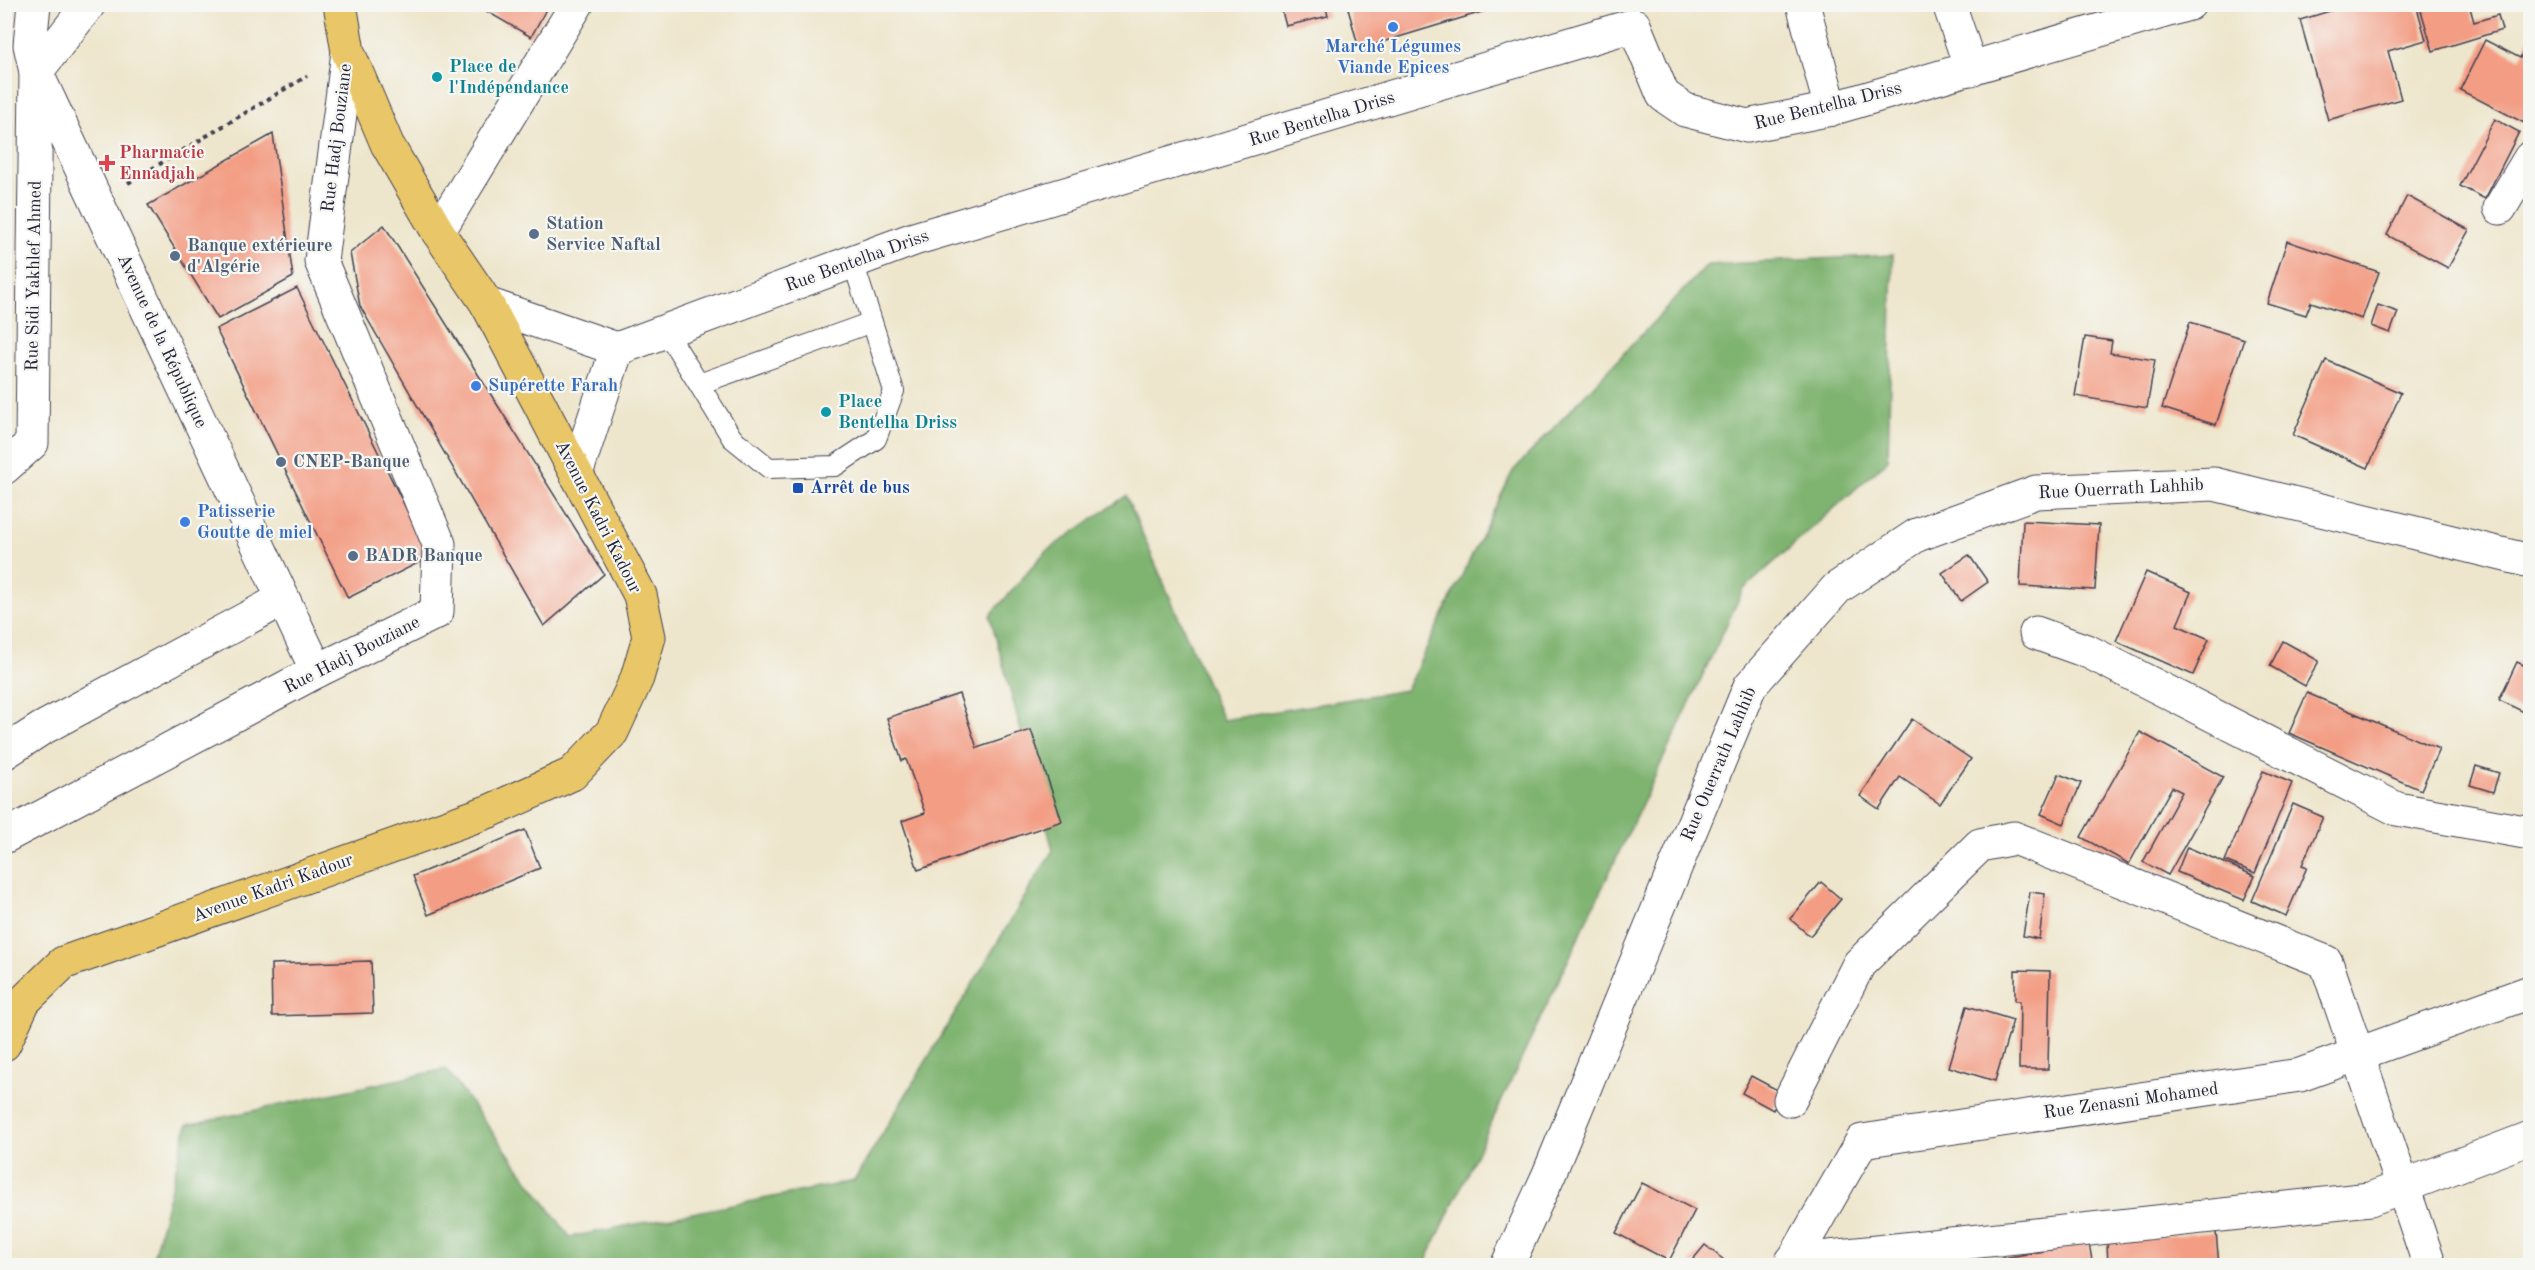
<svg xmlns="http://www.w3.org/2000/svg" width="2535" height="1270" font-family="'Old Standard TT',serif">
<rect width="100%" height="100%" fill="#f6f6f2"/>
<filter id="ink" filterUnits="userSpaceOnUse"><feTurbulence type="fractalNoise" baseFrequency=".0167" numOctaves="2"/><feDisplacementMap in="SourceGraphic" scale="12" xChannelSelector="R" yChannelSelector="G"/><feConvolveMatrix kernelMatrix="1 2 1 2 8 2 1 2 1" color-interpolation-filters="sRGB"/></filter>
<filter id="wash" filterUnits="userSpaceOnUse"><feTurbulence type="fractalNoise" baseFrequency=".008" numOctaves="4" result="noise"/><feDisplacementMap in="SourceGraphic" scale="24" xChannelSelector="R" yChannelSelector="G"/><feGaussianBlur stdDeviation="1.35" result="paint"/><feColorMatrix in="noise" values="0 0 0 0 0 0 0 0 0 0 0 0 0 0 0 0 0 1.4 0 .05"/><feComposite in="paint" operator="in"/></filter>
<g filter="url(#wash)">
<rect width="100%" height="100%" fill="#eee6cc"/>
<path fill="#7eb36f" stroke="#506a55" stroke-width="1.5" d="M 1893,255 L 1888,460 L 1743,590 L 1424,1265 L 151,1266 L 187,1125 L 446,1069 L 570,1237 L 854,1181 L 1053,850 L 990,616 L 1045,552 L 1126,496 L 1223,720 L 1406,690 L 1513,471 L 1707,265 Z"/>
<g id="blocks">
<g fill="#f39d84">
<path d="M 474,4 L 549,4 L 531,37 Z"/>
<path d="M 1280,4 L 1325,4 L 1328,16 L 1286,26 Z"/>
<path d="M 2353,4 L 2371,4 L 2372,8 L 2382,4 L 2416,4 L 2426,40 L 2388,51 L 2401,99 L 2328,120 L 2300,20 Z"/>
<path d="M 2419,4 L 2469,4 L 2474,22 L 2498,15 L 2502,30 L 2433,51 Z"/>
<path d="M 1347,5 L 1505,5 L 1359,49 Z"/>
<path d="M 2530,37 L 2530,126 L 2460,90 L 2485,40 L 2520,58 Z"/>
<path d="M 2495,119 L 2519,132 L 2485,199 L 2460,186 Z"/>
<path d="M 273,134 L 293,277 L 218,319 L 148,205 Z"/>
<path d="M 2407,196 L 2469,230 L 2448,268 L 2387,235 Z"/>
<path d="M 384,225 L 604,574 L 544,626 L 360,306 L 350,253 Z"/>
<path d="M 2287,241 L 2379,272 L 2362,319 L 2311,302 L 2306,315 L 2267,303 Z"/>
<path d="M 297,288 L 430,557 L 348,598 L 216,329 Z"/>
<path d="M 4,303 L 8,303 L 6,327 L 4,327 Z"/>
<path d="M 2378,305 L 2398,312 L 2390,333 L 2371,326 Z"/>
<path d="M 2190,322 L 2244,339 L 2216,425 L 2162,408 Z"/>
<path d="M 2085,337 L 2112,341 L 2110,353 L 2155,360 L 2147,408 L 2075,396 Z"/>
<path d="M 2326,360 L 2401,393 L 2368,468 L 2293,435 Z"/>
<path d="M 2023,521 L 2099,525 L 2095,590 L 2020,586 Z"/>
<path d="M 1969,555 L 1988,582 L 1961,601 L 1942,573 Z"/>
<path d="M 2146,572 L 2191,592 L 2177,625 L 2209,639 L 2193,675 L 2116,641 Z"/>
<path d="M 2283,641 L 2319,661 L 2305,686 L 2270,666 Z"/>
<path d="M 2517,662 L 2530,668 L 2530,715 L 2499,700 Z"/>
<path d="M 2307,693 L 2439,749 L 2421,790 L 2289,733 Z"/>
<path d="M 959,694 L 977,748 L 1031,730 L 1062,821 L 918,870 L 902,821 L 925,813 L 906,759 L 902,761 L 887,718 Z"/>
<path d="M 1912,719 L 1971,759 L 1940,804 L 1900,777 L 1879,809 L 1860,796 Z"/>
<path d="M 2140,732 L 2223,777 L 2168,875 L 2143,862 L 2182,792 L 2172,787 L 2129,864 L 2081,837 Z"/>
<path d="M 2476,766 L 2499,773 L 2493,792 L 2470,785 Z"/>
<path d="M 2263,771 L 2292,783 L 2255,873 L 2225,861 Z"/>
<path d="M 2059,774 L 2081,783 L 2064,824 L 2041,814 Z"/>
<path d="M 2293,804 L 2323,817 L 2302,865 L 2307,867 L 2286,916 L 2252,901 Z"/>
<path d="M 525,830 L 540,868 L 428,915 L 413,876 Z"/>
<path d="M 2187,847 L 2255,876 L 2244,900 L 2177,872 Z"/>
<path d="M 1821,882 L 1841,899 L 1810,936 L 1790,919 Z"/>
<path d="M 2030,892 L 2045,894 L 2039,939 L 2023,936 Z"/>
<path d="M 371,961 L 373,1013 L 272,1016 L 271,964 Z"/>
<path d="M 2015,970 L 2050,971 L 2048,1069 L 2019,1069 L 2020,1001 L 2015,1001 Z"/>
<path d="M 1967,1006 L 2013,1020 L 1995,1081 L 1949,1067 Z"/>
<path d="M 1751,1076 L 1783,1093 L 1773,1110 L 1742,1093 Z"/>
<path d="M 1642,1183 L 1695,1210 L 1669,1261 L 1616,1233 Z"/>
<path d="M 2216,1232 L 2219,1266 L 2108,1266 L 2107,1241 Z"/>
<path d="M 2089,1243 L 2093,1266 L 1971,1266 L 1971,1264 Z"/>
<path d="M 1705,1245 L 1724,1260 L 1719,1266 L 1689,1264 Z"/>
</g>
</g>
</g>
<g filter="url(#ink)">
<use href="#blocks" fill-opacity="0" stroke="#413f51" stroke-width="1.5"/>
<g fill="none" stroke-linecap="round" stroke-linejoin="round">
<defs>
<g id="service">
<path d="M 666,331 L 732,438 L 769,468 L 835,466 L 876,439 L 894,391 L 853,262"/>
<path d="M 699,384 L 872,322"/>
</g>
<g id="minor">
<path d="M 34,4 L 30,45 L 36,72 L 317,671"/>
<path d="M 1803,4 L 1831,109"/>
<path d="M 1949,4 L 1971,69"/>
<path d="M 2500,208 L 2530,158"/>
<path d="M 438,232 L 577,4"/>
<path d="M 487,304 L 617,349 L 914,239 L 1634,25 L 1663,95 L 1685,110 L 1747,126 L 1831,109 L 2189,4"/>
<path d="M 4,468 L 32,443 L 36,72 L 89,4"/>
<path d="M 576,474 L 617,349"/>
<path d="M 2036,633 L 2089,652 L 2397,809 L 2530,833"/>
<path d="M 4,753 L 41,729 L 283,599"/>
<path d="M 4,837 L 317,671 L 437,612 L 439,544 L 321,261 L 348,52"/>
<path d="M 1790,1100 L 1859,964 L 1980,845 L 2014,838 L 2326,962 L 2430,1266"/>
<path d="M 1792,1261 L 2370,1199 L 2530,1138"/>
<path d="M 1507,1266 L 1549,1174 L 1750,686 L 1837,588 L 1917,535 L 2036,492 L 2214,484 L 2530,561"/>
<path d="M 1790,1266 L 1862,1141 L 2300,1075 L 2530,992"/>
</g>
<path id="primary" d="M 4,1044 L 24,1001 L 63,963 L 490,811 L 572,774 L 612,732 L 637,678 L 649,637 L 640,595 L 487,304 L 438,232 L 387,144 L 348,52 L 340,4"/>
</defs>
<use href="#service" stroke="#413f51" stroke-width="22"/>
<use href="#minor" stroke="#413f51" stroke-width="35"/>
<use href="#primary" stroke="#413f51" stroke-width="35"/>
<path stroke="#413f51" stroke-width="4" stroke-dasharray="4.5 4.5" stroke-linecap="butt" d="M 128,183 L 307,76"/>
<use href="#service" stroke="#fff" stroke-width="20"/>
<use href="#minor" stroke="#fff" stroke-width="33"/>
<use href="#primary" stroke="#e9c769" stroke-width="33"/>
</g>
</g>
<g fill="#3f7fe0" stroke="#f6f6f2" stroke-width="2">
<circle cx="1393" cy="27" r="6"/>
<circle cx="476" cy="386" r="6"/>
<circle cx="185" cy="522" r="6"/>
</g>
<g fill="#0f9aa8" stroke="#f6f6f2" stroke-width="2">
<circle cx="437" cy="77" r="6"/>
<circle cx="826" cy="412" r="6"/>
</g>
<path fill="#e0444e" stroke="#f6f6f2" stroke-width="2" d="M104 154h6v6h6v6h-6v6h-6v-6h-6v-6h6z"/>
<g fill="#5c6f8a" stroke="#f6f6f2" stroke-width="2">
<circle cx="534" cy="234" r="6"/>
<circle cx="175" cy="256" r="6"/>
<circle cx="281" cy="462" r="6"/>
<circle cx="353" cy="556" r="6"/>
</g>
<rect fill="#1a4fb4" stroke="#f6f6f2" stroke-width="2" x="792" y="482" width="12" height="12" rx="3"/>
<g text-anchor="middle" dominant-baseline="central" stroke-width="4.5" stroke-linejoin="round" paint-order="stroke">
<g font-size="18" font-weight="bold" fill="#366cbe" stroke="#f6f6f2" text-anchor="start">
<text x="1393" y="47" text-anchor="middle">Marché Légumes<tspan x="1393" dy="21">Viande Epices</tspan></text>
<text x="488" y="386">Supérette Farah</text>
<text x="197" y="512">Patisserie<tspan x="197" dy="21">Goutte de miel</tspan></text>
</g>
<g font-size="18" font-weight="bold" fill="#0d838f" stroke="#f6f6f2" text-anchor="start">
<text x="449" y="67">Place de<tspan x="449" dy="21">l'Indépendance</tspan></text>
<text x="838" y="402">Place<tspan x="838" dy="21">Bentelha Driss</tspan></text>
</g>
<g font-size="18" fill="#22223b" stroke="#f6f6f2">
<text transform="translate(1828 106) rotate(-14)">Rue Bentelha Driss</text>
<text transform="translate(1322 119) rotate(-17)">Rue Bentelha Driss</text>
<text transform="translate(337 138) rotate(-83)">Rue Hadj Bouziane</text>
<text transform="translate(857 261) rotate(-20)">Rue Bentelha Driss</text>
<text transform="translate(34 276) rotate(-89)">Rue Sidi Yakhlef Ahmed</text>
<text transform="translate(162 341) rotate(65)">Avenue de la République</text>
<text transform="translate(2121 489) rotate(-3)">Rue Ouerrath Lahhib</text>
<text transform="translate(598 517) rotate(63)">Avenue Kadri Kadour</text>
<text transform="translate(352 655) rotate(-27)">Rue Hadj Bouziane</text>
<text transform="translate(1719 764) rotate(-67)">Rue Ouerrath Lahhib</text>
<text transform="translate(273 888) rotate(-20)">Avenue Kadri Kadour</text>
<text transform="translate(2131 1101) rotate(-8)">Rue Zenasni Mohamed</text>
</g>
<g font-size="18" font-weight="bold" fill="#be3a42" stroke="#f6f6f2" text-anchor="start">
<text x="119" y="153">Pharmacie<tspan x="119" dy="21">Ennadjah</tspan></text>
</g>
<g font-size="18" font-weight="bold" fill="#4e5e75" stroke="#f6f6f2" text-anchor="start">
<text x="546" y="224">Station<tspan x="546" dy="21">Service Naftal</tspan></text>
<text x="187" y="246">Banque extérieure<tspan x="187" dy="21">d'Algérie</tspan></text>
<text x="293" y="462">CNEP-Banque</text>
<text x="365" y="556">BADR Banque</text>
</g>
<g font-size="18" font-weight="bold" fill="#164399" stroke="#f6f6f2" text-anchor="start">
<text x="810" y="488">Arrêt de bus</text>
</g>
</g>
<rect width="2535" height="1270" fill="none" stroke="#f6f6f2" stroke-width="24"/>
</svg>
